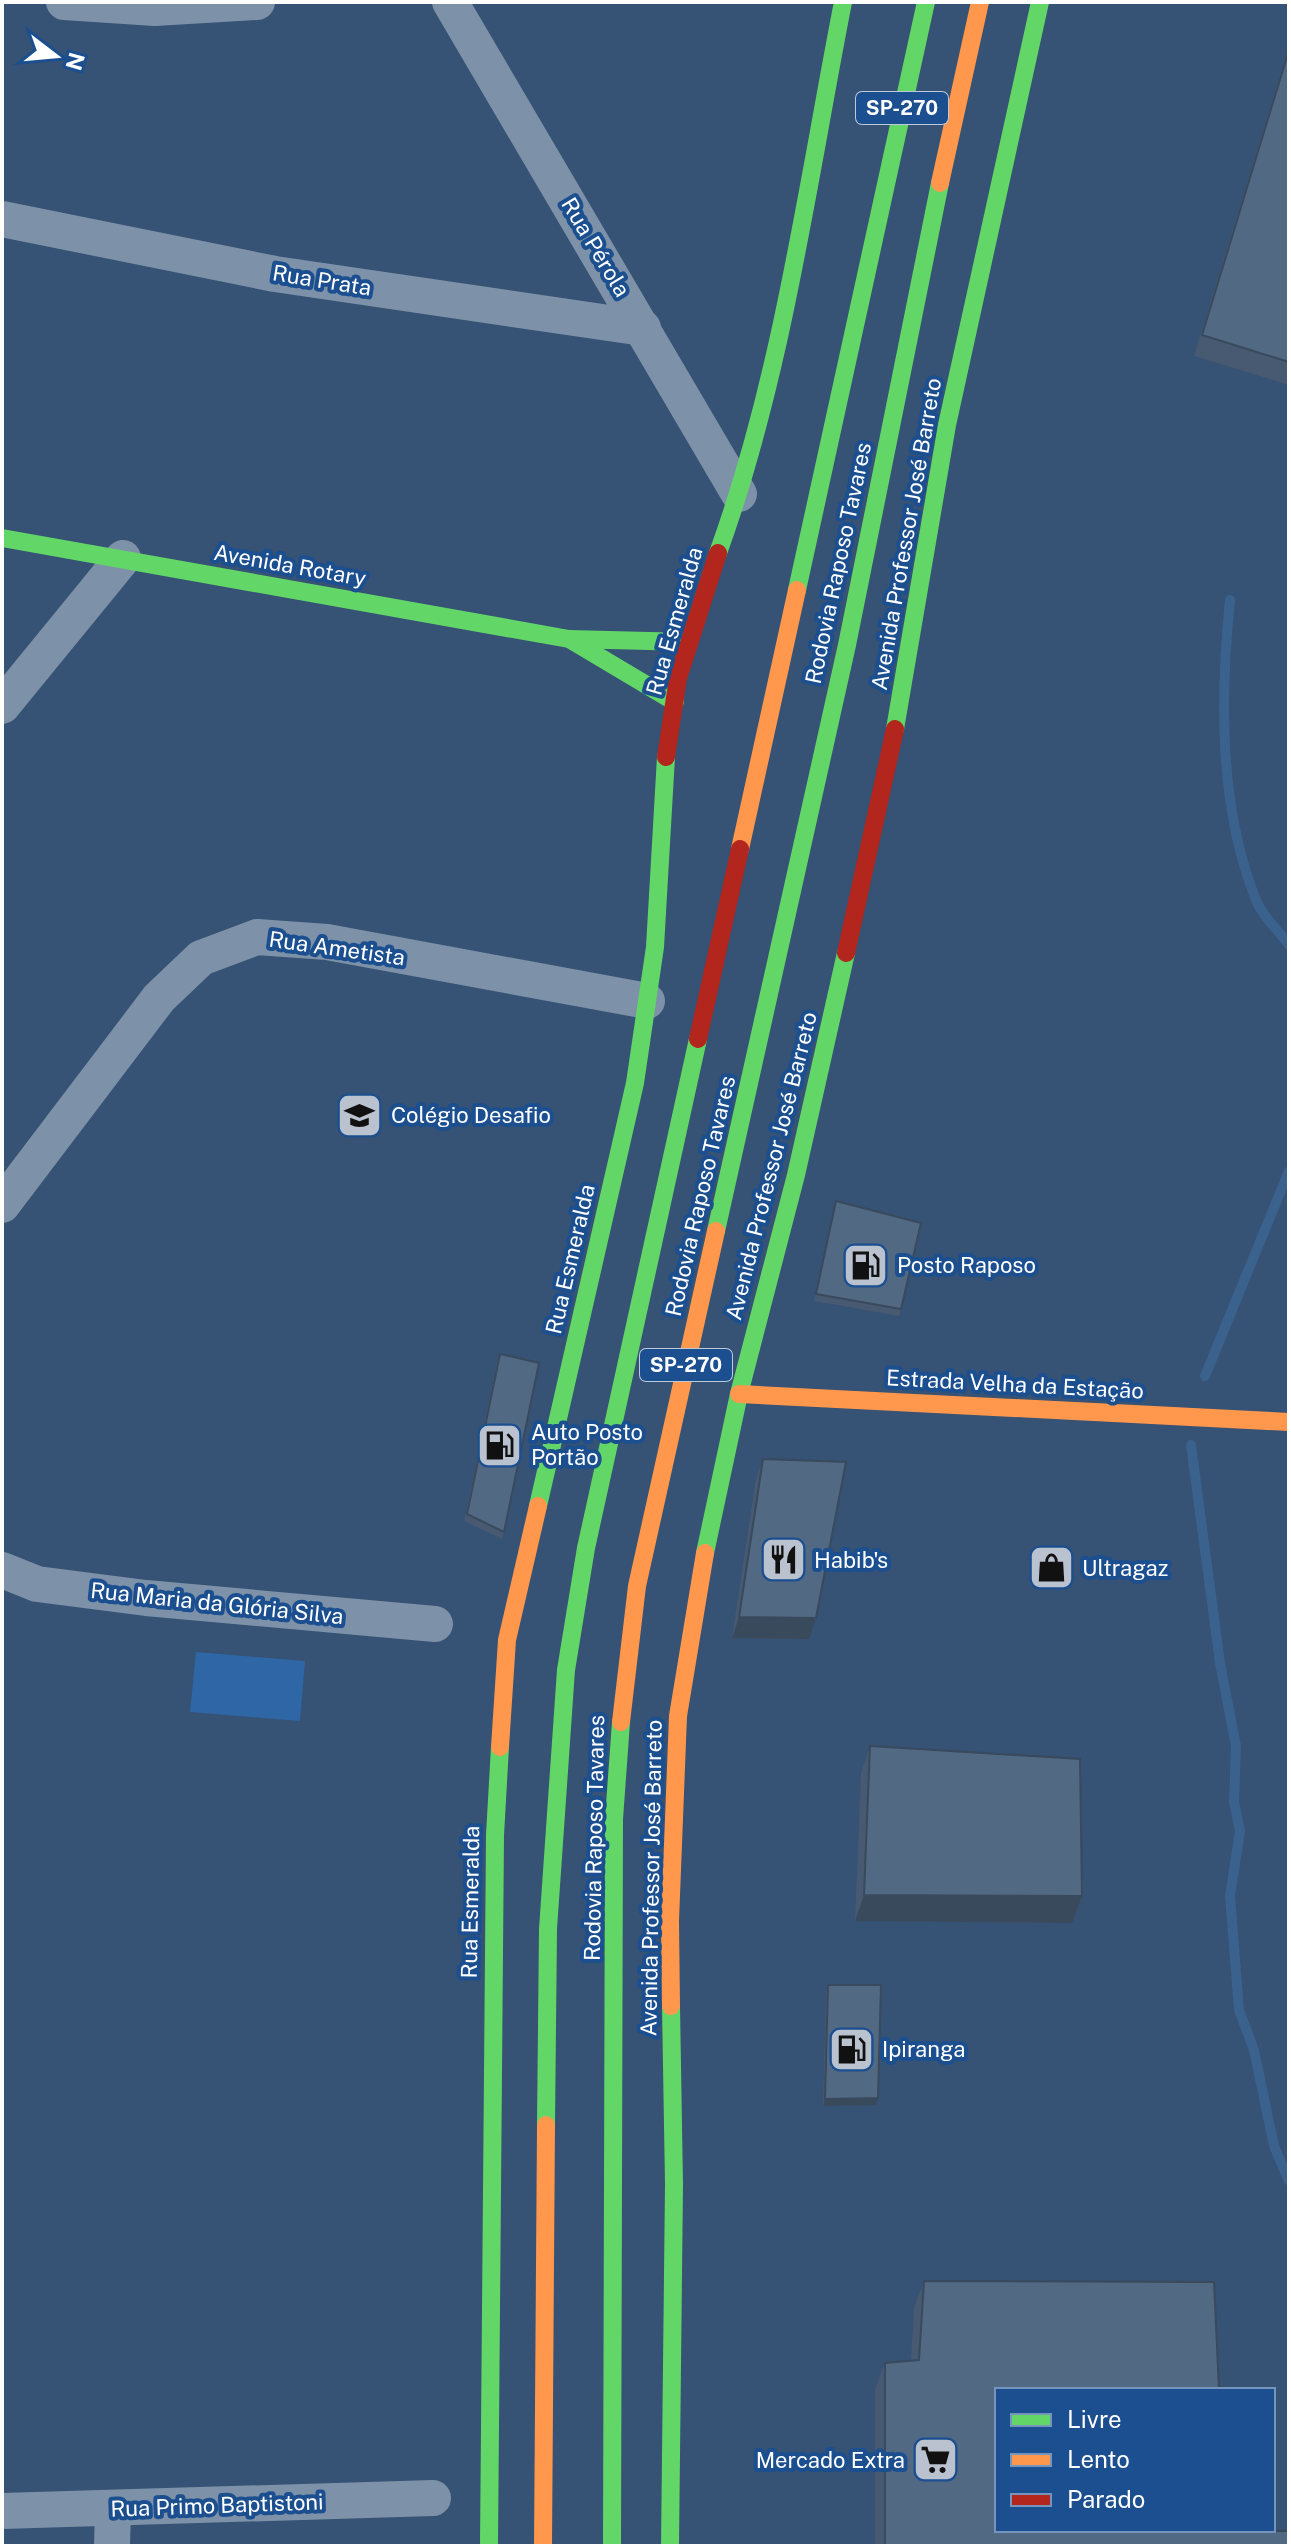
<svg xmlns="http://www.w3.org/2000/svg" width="1291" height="2548" font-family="'Public Sans',sans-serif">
<rect width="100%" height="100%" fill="#365274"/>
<path fill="#2f66a5" d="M 196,1652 L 305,1661 L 300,1721 L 190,1712 Z"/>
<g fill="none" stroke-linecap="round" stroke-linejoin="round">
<g stroke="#3b618d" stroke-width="10">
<path d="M 1230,600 C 1220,697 1219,808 1256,900 C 1262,916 1279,931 1289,945"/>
<path d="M 1205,1376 L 1289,1171"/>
<path d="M 1191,1445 L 1220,1663 L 1236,1746 L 1234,1802 L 1240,1831 L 1230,1896 L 1239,2010 L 1254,2050 L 1274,2146 L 1289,2181"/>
</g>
<g stroke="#7d92a8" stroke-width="36">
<path d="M 64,2 L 155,8 L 257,2"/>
<path d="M 450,2 L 739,494"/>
<path d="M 2,219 L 275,274 L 643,328"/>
<path d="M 2,706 L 123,558"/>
<path d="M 2,1205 L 159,998 L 201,958 L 257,937 L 327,942 L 647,1001"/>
<path d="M 2,1570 L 37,1584 L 146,1598 L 435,1624"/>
<path d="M 2,2511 L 433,2498"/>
<path d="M 112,2546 L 113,2508"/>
</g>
<g stroke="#63d668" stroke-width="18">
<path d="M 2,538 L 569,639 L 689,642"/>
<path d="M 718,553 C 782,376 807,186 843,2"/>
<path d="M 797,590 L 926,2"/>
<path d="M 571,640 L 675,702"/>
<path d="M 895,729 L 947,425 L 1040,2"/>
<path d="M 716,1231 L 847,645 L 940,183"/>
<path d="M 538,1506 L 635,1083 L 655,947 L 666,757"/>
<path d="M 705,1553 L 739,1394 L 796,1175 L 846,953"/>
<path d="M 546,2125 L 548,1929 L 566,1670 L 586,1548 L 698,1039"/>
<path d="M 489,2546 L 495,1835 L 500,1747"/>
<path d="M 612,2546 L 614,1819 L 621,1722"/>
<path d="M 670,2546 L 674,2184 L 671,2006"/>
</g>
<g stroke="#ff974d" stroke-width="18">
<path d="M 940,183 L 980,2"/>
<path d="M 740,849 L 797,590"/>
<path d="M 739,1394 L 1289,1422"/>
<path d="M 621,1722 L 637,1586 L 716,1231"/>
<path d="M 500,1747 L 507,1640 L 538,1506"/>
<path d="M 671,2006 L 670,1921 L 678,1716 L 705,1553"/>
<path d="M 543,2546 L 546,2125"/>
</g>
<g stroke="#b3261e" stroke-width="18">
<path d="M 666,757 L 678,678 L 718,553"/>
<path d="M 846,953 L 895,729"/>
<path d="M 698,1039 L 740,849"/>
</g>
</g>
<g fill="#475a72">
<path d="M 1289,46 L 1289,385 L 1194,356 Z"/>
<path d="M 836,1201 L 901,1309 L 899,1316 L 814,1301 Z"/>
<path d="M 500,1354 L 504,1532 L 502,1539 L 464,1521 L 497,1362 Z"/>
<path d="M 763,1459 L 809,1639 L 732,1638 L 756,1479 Z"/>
<path d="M 870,1746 L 1082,1896 L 1072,1923 L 855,1921 L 861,1773 Z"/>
<path d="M 828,1985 L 876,2105 L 823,2106 L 826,1992 Z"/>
<path d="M 924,2281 L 997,2530 L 1289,2546 L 875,2546 L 875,2389 L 885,2363 L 911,2361 L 914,2307 Z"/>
</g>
<g fill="#394a5c">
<path d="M 739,1617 L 816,1618 L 809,1639 L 732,1638 Z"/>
<path d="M 864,1895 L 1082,1896 L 1072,1923 L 855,1921 Z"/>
<path d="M 878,2098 L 876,2105 L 823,2106 L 825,2099 Z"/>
</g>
<g fill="#526984" stroke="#394a5c" stroke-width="2">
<path d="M 1289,50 L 1289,362 L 1202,335 Z"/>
<path d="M 836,1201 L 921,1223 L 901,1309 L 816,1294 Z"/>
<path d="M 500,1354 L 539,1363 L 504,1532 L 467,1514 Z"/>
<path d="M 763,1459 L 846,1462 L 816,1618 L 739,1617 Z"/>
<path d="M 870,1746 L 1080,1759 L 1082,1896 L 864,1895 Z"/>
<path d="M 828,1985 L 881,1985 L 878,2098 L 825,2099 Z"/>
<path d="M 924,2281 L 1214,2282 L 1219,2390 L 997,2390 L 997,2530 L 1289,2531 L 1289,2546 L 885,2546 L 885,2363 L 919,2360 Z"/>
</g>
<defs>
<symbol id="school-square" viewBox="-11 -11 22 22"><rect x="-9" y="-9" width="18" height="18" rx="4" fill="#b9c2ce" stroke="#1b4f8f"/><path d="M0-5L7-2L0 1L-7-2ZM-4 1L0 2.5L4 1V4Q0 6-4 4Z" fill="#111"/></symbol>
<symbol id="fuel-square" viewBox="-11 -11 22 22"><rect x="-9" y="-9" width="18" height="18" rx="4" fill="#b9c2ce" stroke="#1b4f8f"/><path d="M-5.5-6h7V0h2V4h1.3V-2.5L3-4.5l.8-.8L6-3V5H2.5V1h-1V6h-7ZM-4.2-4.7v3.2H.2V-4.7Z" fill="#111"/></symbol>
<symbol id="restaurant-square" viewBox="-11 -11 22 22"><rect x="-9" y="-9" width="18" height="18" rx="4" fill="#b9c2ce" stroke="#1b4f8f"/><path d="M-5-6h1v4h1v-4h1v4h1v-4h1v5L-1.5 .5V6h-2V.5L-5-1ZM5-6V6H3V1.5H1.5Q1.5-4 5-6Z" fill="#111"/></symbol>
<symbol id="shop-square" viewBox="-11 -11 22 22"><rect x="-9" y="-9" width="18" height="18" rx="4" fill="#b9c2ce" stroke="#1b4f8f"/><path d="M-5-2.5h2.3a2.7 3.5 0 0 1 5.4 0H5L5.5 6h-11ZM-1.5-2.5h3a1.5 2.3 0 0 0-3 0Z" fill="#111"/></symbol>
<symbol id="supermarket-square" viewBox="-11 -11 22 22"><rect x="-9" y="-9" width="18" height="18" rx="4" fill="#b9c2ce" stroke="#1b4f8f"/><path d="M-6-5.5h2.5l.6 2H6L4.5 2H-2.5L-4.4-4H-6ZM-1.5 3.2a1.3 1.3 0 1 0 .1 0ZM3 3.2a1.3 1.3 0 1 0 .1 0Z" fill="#111"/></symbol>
</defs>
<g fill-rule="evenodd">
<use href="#school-square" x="334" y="1090" width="51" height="51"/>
<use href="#fuel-square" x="840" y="1240" width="51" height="51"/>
<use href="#fuel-square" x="474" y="1420" width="51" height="51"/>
<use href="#restaurant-square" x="758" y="1534" width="51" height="51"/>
<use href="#shop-square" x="1026" y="1542" width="51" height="51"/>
<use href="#fuel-square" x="826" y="2024" width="51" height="51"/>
<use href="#supermarket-square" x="910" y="2434" width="51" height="51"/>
</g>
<g text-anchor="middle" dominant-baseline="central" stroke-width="8" stroke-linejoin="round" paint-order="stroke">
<g fill="#1b4f8f" stroke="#bbcadd" stroke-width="2">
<rect x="856" y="92" width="92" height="32" rx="6"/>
<rect x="640" y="1349" width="92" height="32" rx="6"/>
</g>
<g font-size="20" font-weight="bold" fill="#fff">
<text x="902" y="108">SP-270</text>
<text x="686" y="1365">SP-270</text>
</g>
<g font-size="22" fill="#fff" stroke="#1b4f8f">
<text transform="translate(596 247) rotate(59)">Rua Pérola</text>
<text transform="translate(322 280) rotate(9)">Rua Prata</text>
<text transform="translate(906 534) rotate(-80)">Avenida Professor José Barreto</text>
<text transform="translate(838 563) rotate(-78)">Rodovia Raposo Tavares</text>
<text transform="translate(290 565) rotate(10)">Avenida Rotary</text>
<text transform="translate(674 621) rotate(-74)">Rua Esmeralda</text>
<text transform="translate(337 948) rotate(8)">Rua Ametista</text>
<text transform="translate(771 1166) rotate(-76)">Avenida Professor José Barreto</text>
<text transform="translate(700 1196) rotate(-77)">Rodovia Raposo Tavares</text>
<text transform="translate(570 1259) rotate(-77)">Rua Esmeralda</text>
<text transform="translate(1015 1384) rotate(3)">Estrada Velha da Estação</text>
<text transform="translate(217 1603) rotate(6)">Rua Maria da Glória Silva</text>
<text transform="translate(594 1838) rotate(-89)">Rodovia Raposo Tavares</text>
<text transform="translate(651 1878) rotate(-89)">Avenida Professor José Barreto</text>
<text transform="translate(470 1902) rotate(-89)">Rua Esmeralda</text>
<text transform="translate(217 2505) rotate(-2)">Rua Primo Baptistoni</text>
</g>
<g font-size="22" fill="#fff" stroke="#1b4f8f" text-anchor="start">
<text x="391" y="1115">Colégio Desafio</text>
<text x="897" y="1265">Posto Raposo</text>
<text x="531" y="1432">Auto Posto<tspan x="531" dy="25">Portão</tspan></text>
<text x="814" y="1560">Habib's</text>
<text x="1082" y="1568">Ultragaz</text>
<text x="882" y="2049">Ipiranga</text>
<text x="905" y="2460" text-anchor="end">Mercado Extra</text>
</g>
</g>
<rect width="1291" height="2548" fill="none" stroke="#ffffff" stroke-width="8"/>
<rect x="995" y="2388" width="280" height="144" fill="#1b4f8f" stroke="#7695bc" stroke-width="2"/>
<rect x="1011" y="2414" width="40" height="12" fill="#63d668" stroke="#7695bc" stroke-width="2"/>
<text x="1067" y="2428" font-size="24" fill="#ffffff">Livre</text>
<rect x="1011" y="2454" width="40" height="12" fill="#ff974d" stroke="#7695bc" stroke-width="2"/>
<text x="1067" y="2468" font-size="24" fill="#ffffff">Lento</text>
<rect x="1011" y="2494" width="40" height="12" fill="#b3261e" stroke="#7695bc" stroke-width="2"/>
<text x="1067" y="2508" font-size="24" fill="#ffffff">Parado</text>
<g transform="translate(56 56) rotate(106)" stroke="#1b4f8f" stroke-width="6" paint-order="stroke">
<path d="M0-6L14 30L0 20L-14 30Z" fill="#ffffff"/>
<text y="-12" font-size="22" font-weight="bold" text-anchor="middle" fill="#ffffff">N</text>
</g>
</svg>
